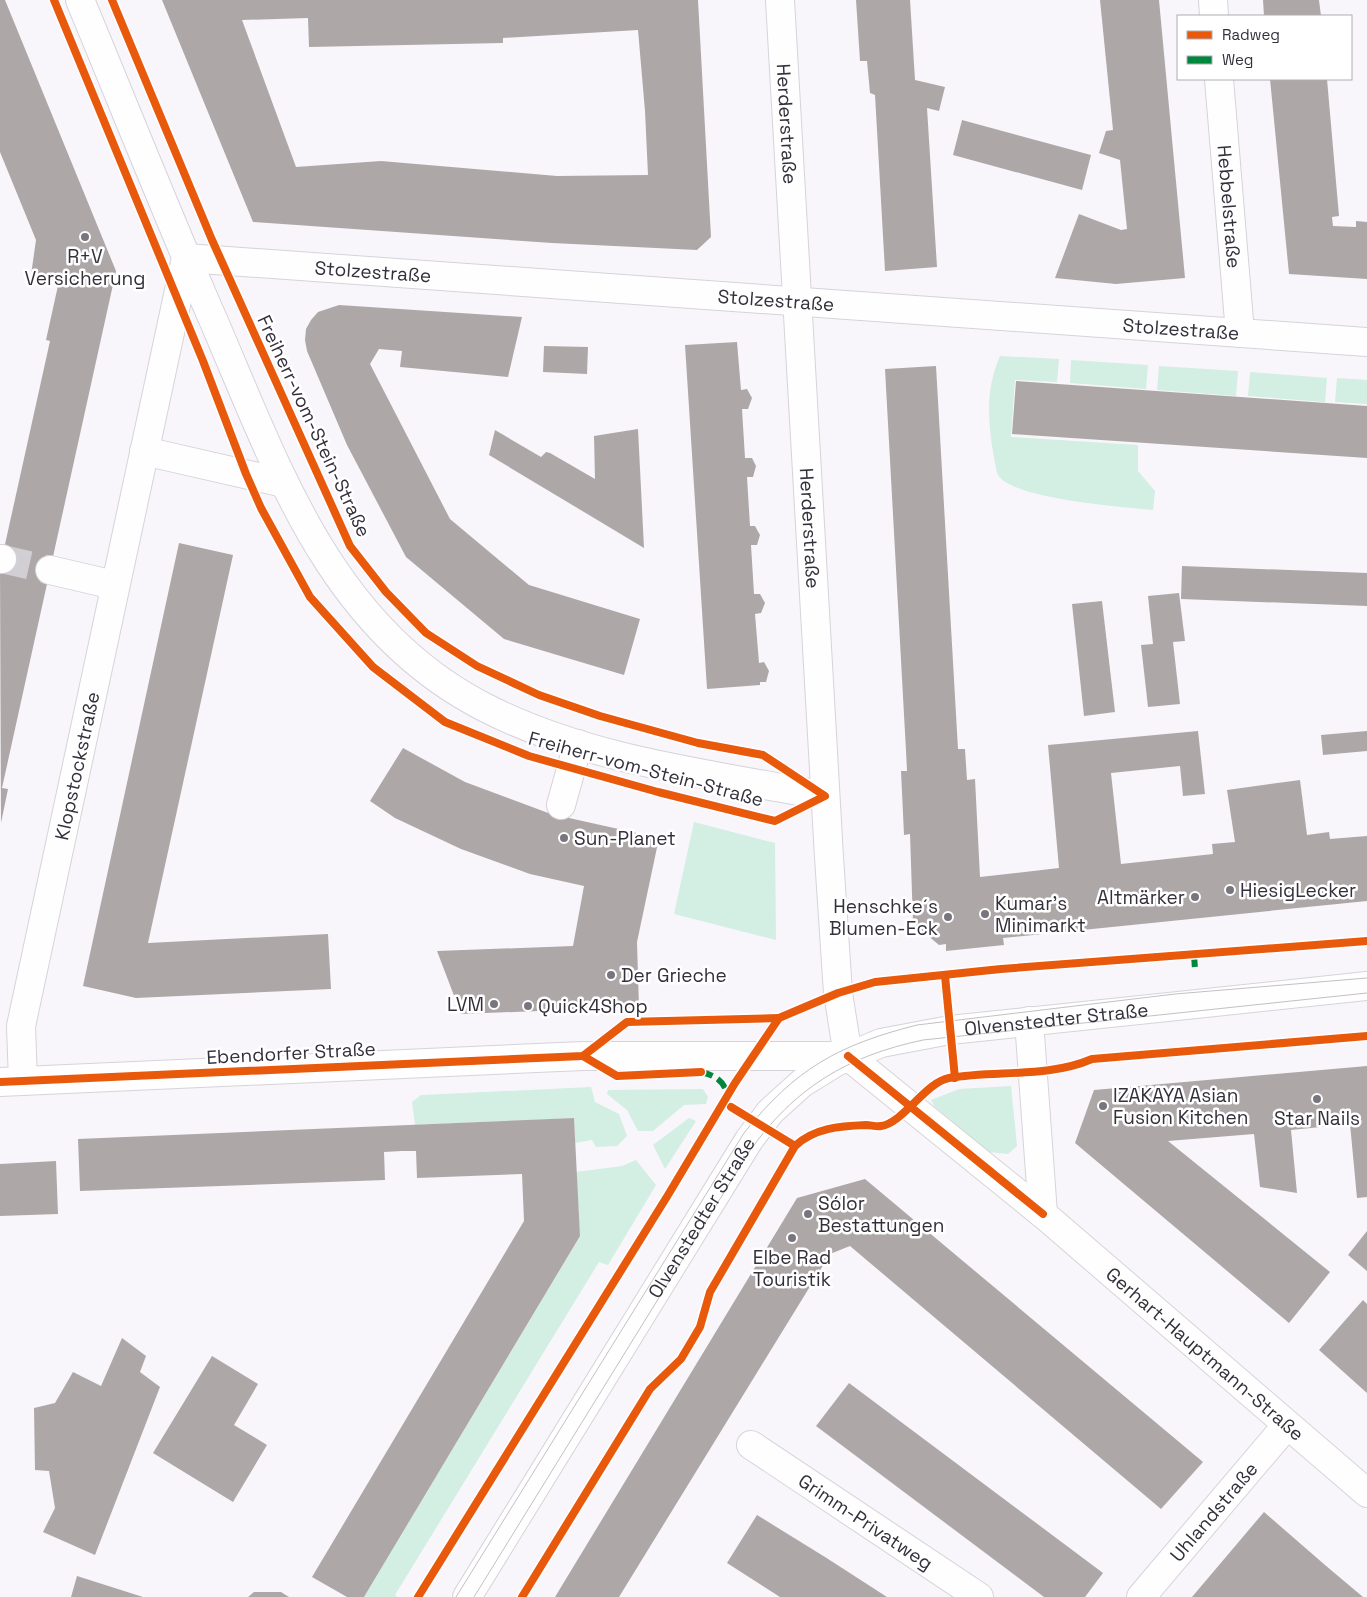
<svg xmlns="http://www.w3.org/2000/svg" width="1367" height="1597" font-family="'Space Grotesk',sans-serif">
<rect width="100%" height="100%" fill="#f8f6fa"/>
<g fill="#d3eee3">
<path d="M 1000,356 L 1059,359 L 1057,382 L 1015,380 L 1011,437 L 1138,445 L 1138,471 L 1155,491 L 1153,510 C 1125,507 1007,499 997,473 C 989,433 983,394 1000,356 Z"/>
<path d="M 1071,360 L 1148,365 L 1146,389 L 1070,383 Z"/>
<path d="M 1159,366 L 1238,371 L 1236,396 L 1157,390 Z"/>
<path d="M 1250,372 L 1327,378 L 1325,402 L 1248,396 Z"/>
<path d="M 1337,378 L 1367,380 L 1367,404 L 1335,402 Z"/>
<path d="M 694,822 L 775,843 L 776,940 L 674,914 Z"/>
<path d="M 1011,1086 L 1017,1146 L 1008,1154 L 989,1152 L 934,1106 L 931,1100 L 959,1089 Z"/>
<path d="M 591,1087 L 595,1102 L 619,1114 L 627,1136 L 617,1146 L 596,1147 L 592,1140 L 575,1143 L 574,1118 L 415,1125 L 412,1102 L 421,1095 Z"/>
<path d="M 703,1089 L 708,1097 L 706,1104 L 684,1105 L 653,1131 L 638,1131 L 627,1110 L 607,1094 L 608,1090 Z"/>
<path d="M 689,1118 L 696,1121 L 665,1169 L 653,1145 Z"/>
<path d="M 636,1160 L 656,1185 L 608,1265 L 599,1262 L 395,1595 L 397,1597 L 364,1597 L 580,1236 L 576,1172 L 622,1166 Z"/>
</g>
<g fill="#aea7a8" fill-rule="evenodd">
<path d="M 0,0 L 5,0 L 116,271 L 2,788 L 8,789 L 1,823 L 0,567 L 50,341 L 46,340 L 59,281 L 31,275 L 36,240 L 0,152 Z"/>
<path d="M 162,0 L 698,0 L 711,237 L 697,250 L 552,243 L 253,222 ZM 308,18 L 309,47 L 503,43 L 503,38 L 638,30 L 645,111 L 648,175 L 557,176 L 381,161 L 296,167 L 242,20 Z"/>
<path d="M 856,0 L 910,0 L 915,80 L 945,87 L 939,111 L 927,108 L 937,267 L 885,271 L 875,95 L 870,93 L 867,61 L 860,61 Z"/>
<path d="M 1100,0 L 1159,0 L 1185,278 L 1116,284 L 1055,278 L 1079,214 L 1121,230 L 1127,229 L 1120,160 L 1099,153 L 1106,131 L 1113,130 Z"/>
<path d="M 1263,0 L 1319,0 L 1321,16 L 1264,16 Z"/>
<path d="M 1270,79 L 1327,79 L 1339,216 L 1332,217 L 1333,226 L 1356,227 L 1356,221 L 1367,222 L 1367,279 L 1289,274 Z"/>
<path d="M 962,120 L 1091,155 L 1082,190 L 953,155 Z"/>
<path d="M 339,305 L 522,317 L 508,377 L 400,367 L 402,351 L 379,349 L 370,364 L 450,519 L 529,585 L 640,619 L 624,675 L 504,639 L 406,557 L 347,445 L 307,351 L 305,340 L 306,329 L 311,320 L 318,312 Z"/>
<path d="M 737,342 L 741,390 L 747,389 L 752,398 L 748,409 L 742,409 L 745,458 L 752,458 L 756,466 L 753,477 L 747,477 L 750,526 L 755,526 L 760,535 L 757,545 L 751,545 L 754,594 L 760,594 L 765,603 L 761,613 L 755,614 L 759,663 L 764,662 L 769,671 L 766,682 L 760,682 L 760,685 L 707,689 L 685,345 Z"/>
<path d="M 544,346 L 588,347 L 587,374 L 543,372 Z"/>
<path d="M 936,366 L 958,749 L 965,749 L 967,780 L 975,779 L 980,877 L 1059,868 L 1048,745 L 1198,731 L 1205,794 L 1183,796 L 1180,766 L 1111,773 L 1121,864 L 1213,854 L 1212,844 L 1235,842 L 1227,790 L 1300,780 L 1307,835 L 1329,832 L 1330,839 L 1367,836 L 1367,901 L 1003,938 L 1004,945 L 946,951 L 946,944 L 939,945 L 913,923 L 910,834 L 904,835 L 901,771 L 907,771 L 906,751 L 885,369 Z"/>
<path d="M 1016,381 L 1367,406 L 1367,458 L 1012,434 Z"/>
<path d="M 638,429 L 644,548 L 489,455 L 495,430 L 541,457 L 546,452 L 550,453 L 595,479 L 594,436 Z"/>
<path d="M 179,543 L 233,555 L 148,943 L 328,934 L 331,989 L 136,998 L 83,986 Z"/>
<path d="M 1182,566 L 1367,573 L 1367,606 L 1181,599 Z"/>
<path d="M 1179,593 L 1185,641 L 1173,642 L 1180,704 L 1148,707 L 1141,645 L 1153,644 L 1148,596 Z"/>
<path d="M 1102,601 L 1115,712 L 1084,716 L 1072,604 Z"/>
<path d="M 1367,731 L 1367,751 L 1323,755 L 1321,735 Z"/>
<path d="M 403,748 L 465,782 L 551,814 L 659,838 L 637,942 L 639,1007 L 461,1014 L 437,951 L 573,946 L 584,886 L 530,874 L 461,849 L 395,818 L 370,801 Z"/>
<path d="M 1367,1066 L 1367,1197 L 1357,1198 L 1350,1124 L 1291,1130 L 1297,1193 L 1260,1187 L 1254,1134 L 1168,1141 L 1330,1272 L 1289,1323 L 1075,1143 L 1094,1090 Z"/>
<path d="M 574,1118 L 580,1236 L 364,1597 L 347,1597 L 312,1577 L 524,1221 L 522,1174 L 417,1178 L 416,1151 L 402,1151 L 384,1152 L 385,1180 L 80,1191 L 78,1139 Z"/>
<path d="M 56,1161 L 58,1214 L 0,1216 L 0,1164 Z"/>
<path d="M 865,1179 L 1203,1462 L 1161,1509 L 850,1246 L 830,1254 L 619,1597 L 555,1597 L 797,1198 Z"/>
<path d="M 1367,1231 L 1367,1271 L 1348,1255 Z"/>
<path d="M 1363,1300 L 1367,1304 L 1367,1393 L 1319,1350 Z"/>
<path d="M 122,1338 L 146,1356 L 140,1372 L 160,1387 L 95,1555 L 43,1532 L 55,1508 L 49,1471 L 35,1470 L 34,1408 L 55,1403 L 73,1372 L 101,1386 Z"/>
<path d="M 212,1356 L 258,1384 L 234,1425 L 267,1445 L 233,1502 L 153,1453 Z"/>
<path d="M 849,1383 L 1103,1573 L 1085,1597 L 1044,1597 L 816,1426 Z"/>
<path d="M 1264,1512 L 1325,1565 L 1363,1597 L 1192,1597 Z"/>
<path d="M 757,1515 L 825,1557 L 887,1597 L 780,1597 L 727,1563 Z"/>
<path d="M 77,1576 L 143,1597 L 71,1597 Z"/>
<path d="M 254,1592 L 281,1592 L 289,1597 L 248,1597 Z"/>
</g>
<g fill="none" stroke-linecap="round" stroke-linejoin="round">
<path stroke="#d1ced4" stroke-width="28" stroke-dasharray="28 14" stroke-linecap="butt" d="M 2,559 L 50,570"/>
<defs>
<g id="minor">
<path d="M 80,0 C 125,108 168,217 215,324 C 279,473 332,630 486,708 C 590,761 711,774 825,796"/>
<path id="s1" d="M 780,0 L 829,857 L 838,993 L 848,1056"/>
<path d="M 1213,0 L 1214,16"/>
<path id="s2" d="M 1219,79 L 1240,333"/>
<path d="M 144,451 L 284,483"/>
<path d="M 0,559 L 2,559"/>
<path d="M 50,570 L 114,585"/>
<path d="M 561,805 L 578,744"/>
<path d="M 1029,1021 L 1043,1214"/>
<path id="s3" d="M 848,1056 L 1043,1214 L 1367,1493"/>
<path id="s4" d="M 23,1081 L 21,1026 L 186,258 L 1367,342"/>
<path d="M 0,1082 L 583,1056 L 846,1056"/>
<path id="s5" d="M 751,1445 L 979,1597"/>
<path id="s6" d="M 467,1597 L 749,1140 L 770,1112 L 802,1083 L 836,1062 L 881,1043 L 950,1030 L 1367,986"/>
<path id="s7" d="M 1141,1597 L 1287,1425"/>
</g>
</defs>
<use href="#minor" stroke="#d6d3da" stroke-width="30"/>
<use href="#minor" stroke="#fefefe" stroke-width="28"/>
<g stroke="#c2c0c3" stroke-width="1">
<path d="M 456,1597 L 744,1133 C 795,1069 838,1045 917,1025 L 1175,994 L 1367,978"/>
<path d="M 474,1597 L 749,1152 C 794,1088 847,1056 923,1040 L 1367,993"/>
</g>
<g stroke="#00873e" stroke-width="6" stroke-dasharray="12 6" stroke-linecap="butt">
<path d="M 1194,955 L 1195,969"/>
<path d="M 701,1072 C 716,1076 723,1080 728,1095"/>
</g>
<defs>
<g id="cycleway">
<path d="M 54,0 L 203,361 L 246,474 L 261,508 L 310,597 L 373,667 L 445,722 L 529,756 L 658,792 L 775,821 L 825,796 L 763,755 L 698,743 L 600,716 L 539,695 L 477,666 L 426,633 L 386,592 L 350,546 L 212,240 L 112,0"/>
<path d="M 945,976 L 955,1078"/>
<path d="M 583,1056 L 617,1076 L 701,1072"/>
<path d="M 848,1056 L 1043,1214"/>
<path d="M 0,1082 L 583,1056 L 627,1022 L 779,1018"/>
<path d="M 731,1107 L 795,1146"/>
<path d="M 418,1597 L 668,1195 L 735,1083 L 779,1018 L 838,993 L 875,982 L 1001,969 L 1367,941"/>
<path d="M 522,1597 L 650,1389 L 681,1359 L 700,1327 L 710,1292 L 795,1146 C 814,1128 840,1126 866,1125 C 871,1125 876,1127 881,1126 C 903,1123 926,1082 949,1078 C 996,1070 1048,1078 1092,1059 L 1367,1036"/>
</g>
</defs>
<use href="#cycleway" stroke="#fff" stroke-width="11"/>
<use href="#cycleway" stroke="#e8590c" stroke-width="8"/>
</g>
<g fill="#79757e" stroke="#fff" stroke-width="2">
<circle cx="85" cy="237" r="5"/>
<circle cx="564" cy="838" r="5"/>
<circle cx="1230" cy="890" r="5"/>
<circle cx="1195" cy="897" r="5"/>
<circle cx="985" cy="914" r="5"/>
<circle cx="948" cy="917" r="5"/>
<circle cx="611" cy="975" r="5"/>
<circle cx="494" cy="1004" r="5"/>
<circle cx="528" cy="1006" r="5"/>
<circle cx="1317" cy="1099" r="5"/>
<circle cx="1103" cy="1106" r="5"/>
<circle cx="808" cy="1214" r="5"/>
<circle cx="792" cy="1238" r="5"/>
</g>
<g text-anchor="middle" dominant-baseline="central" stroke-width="5" stroke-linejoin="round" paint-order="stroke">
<g font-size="19" fill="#34303b" stroke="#fff">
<text stroke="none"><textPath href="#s1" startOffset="124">Herderstraße</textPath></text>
<text stroke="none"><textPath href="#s2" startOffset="128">Hebbelstraße</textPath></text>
<text stroke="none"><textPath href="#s4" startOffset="1028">Stolzestraße</textPath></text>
<text stroke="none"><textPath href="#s4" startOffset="1432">Stolzestraße</textPath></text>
<text stroke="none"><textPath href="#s4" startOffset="1838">Stolzestraße</textPath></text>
<text transform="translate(314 426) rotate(65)">Freiherr-vom-Stein-Straße</text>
<text stroke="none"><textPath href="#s1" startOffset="529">Herderstraße</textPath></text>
<text stroke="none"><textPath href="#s4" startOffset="321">Klopstockstraße</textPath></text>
<text transform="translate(646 769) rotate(15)">Freiherr-vom-Stein-Straße</text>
<text stroke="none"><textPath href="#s6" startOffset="881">Olvenstedter Straße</textPath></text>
<text transform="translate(291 1053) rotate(-3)">Ebendorfer Straße</text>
<text stroke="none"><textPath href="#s6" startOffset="446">Olvenstedter Straße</textPath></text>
<text stroke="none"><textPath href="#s3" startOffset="465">Gerhart-Hauptmann-Straße</textPath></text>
<text stroke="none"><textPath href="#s7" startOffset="112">Uhlandstraße</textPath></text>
<text stroke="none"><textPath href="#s5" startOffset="138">Grimm-Privatweg</textPath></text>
</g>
<g font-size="19" fill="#34303b" stroke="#fff" text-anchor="start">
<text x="85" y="256" text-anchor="middle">R+V<tspan x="85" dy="22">Versicherung</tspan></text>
<text x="574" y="838">Sun-Planet</text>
<text x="1240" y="890">HiesigLecker</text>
<text x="1185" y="897" text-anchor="end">Altmärker</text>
<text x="995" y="903">Kumar's<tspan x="995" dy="22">Minimarkt</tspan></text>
<text x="938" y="906" text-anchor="end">Henschke´s<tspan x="938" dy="22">Blumen-Eck</tspan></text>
<text x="621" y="975">Der Grieche</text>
<text x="484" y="1004" text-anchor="end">LVM</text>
<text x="538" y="1006">Quick4Shop</text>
<text x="1113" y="1095">IZAKAYA Asian<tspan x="1113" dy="22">Fusion Kitchen</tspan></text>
<text x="1317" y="1118" text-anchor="middle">Star Nails</text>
<text x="818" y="1203">Sólor<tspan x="818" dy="22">Bestattungen</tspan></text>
<text x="792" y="1257" text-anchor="middle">Elbe Rad<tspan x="792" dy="22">Touristik</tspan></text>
</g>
</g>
<rect x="1177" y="15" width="175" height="65" fill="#ffffff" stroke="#aeacb1"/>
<rect x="1187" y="31" width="25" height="8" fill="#e8590c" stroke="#aeacb1"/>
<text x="1222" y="40" font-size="15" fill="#34303b">Radweg</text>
<rect x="1187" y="56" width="25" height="8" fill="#00873e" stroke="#aeacb1"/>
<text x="1222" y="65" font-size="15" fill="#34303b">Weg</text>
</svg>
